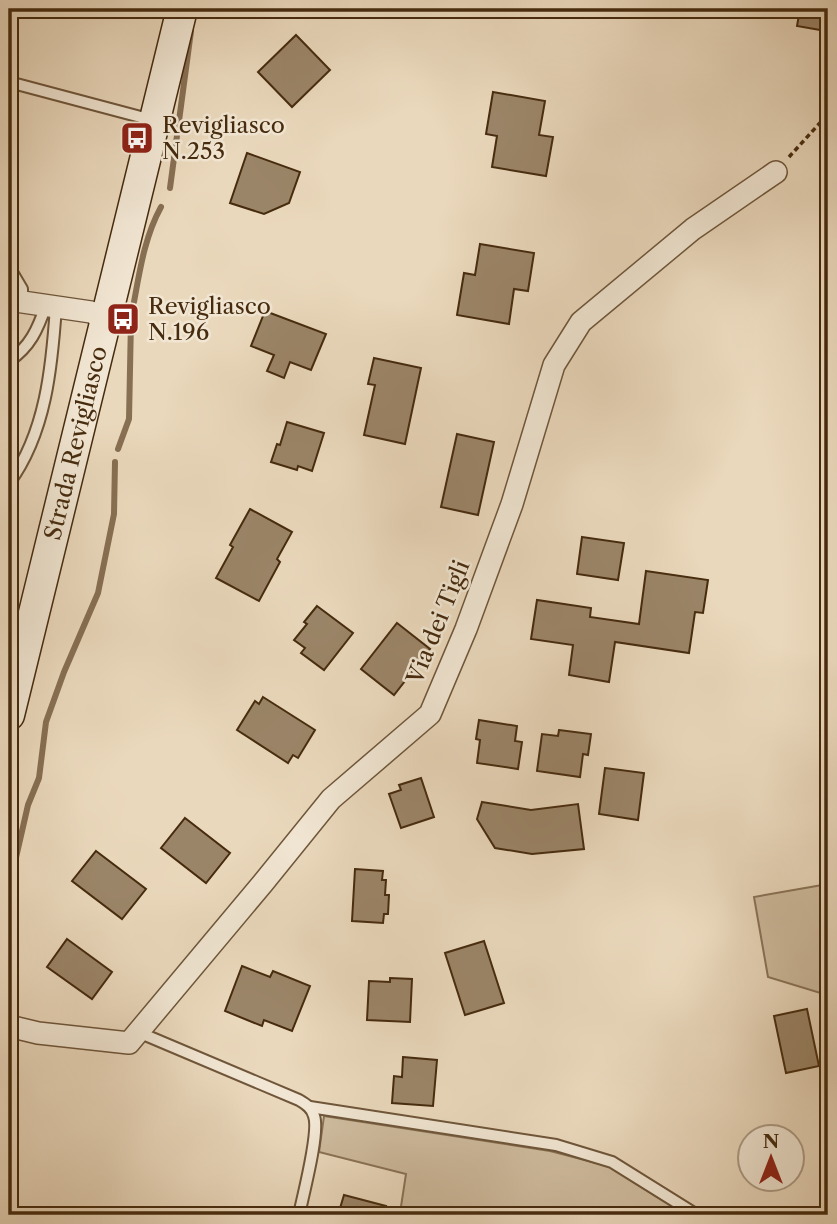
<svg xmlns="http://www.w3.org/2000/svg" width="837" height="1224" font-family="'Libre Caslon Text',serif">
<rect width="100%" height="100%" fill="#ead8bc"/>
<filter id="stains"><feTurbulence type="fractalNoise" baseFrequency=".00286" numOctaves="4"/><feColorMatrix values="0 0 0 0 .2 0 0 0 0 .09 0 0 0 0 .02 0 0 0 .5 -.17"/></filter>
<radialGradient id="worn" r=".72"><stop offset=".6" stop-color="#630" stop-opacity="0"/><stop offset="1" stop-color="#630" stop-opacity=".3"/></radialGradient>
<g fill="#cebb9e" stroke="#8a7356" stroke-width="2">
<path d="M 828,884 L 828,995 L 827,995 L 768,977 L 754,897 Z"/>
<path d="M 324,1116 L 550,1151 L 608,1166 L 686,1215 L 408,1215 L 400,1213 L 406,1174 L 319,1152 Z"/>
</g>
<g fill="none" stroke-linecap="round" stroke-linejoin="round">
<g stroke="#876f53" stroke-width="6">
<path d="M 170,188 L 191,31"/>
<path d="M 134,302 C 140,269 145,236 161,207"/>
<path d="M 118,449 L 129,419 L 131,320"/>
<path d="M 9,888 L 28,805 L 39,778 L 46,722 L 64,672 L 98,593 L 114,514 L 115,462"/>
</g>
</g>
<g fill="#9b8568" stroke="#462b0e" stroke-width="2">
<path d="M 800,9 L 828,9 L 826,31 L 797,26 Z"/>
<path d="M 296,35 L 330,70 L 292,107 L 258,72 Z"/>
<path d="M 493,92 L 545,101 L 539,135 L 553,137 L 546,176 L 492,167 L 497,136 L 486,134 Z"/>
<path d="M 247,153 L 300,172 L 289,203 L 264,214 L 230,203 Z"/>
<path d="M 480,244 L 534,253 L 528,291 L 514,289 L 509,324 L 457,315 L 464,273 L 475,275 Z"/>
<path d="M 265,311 L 326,334 L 311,370 L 290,362 L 284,378 L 267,371 L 274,355 L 251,346 Z"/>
<path d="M 374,358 L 421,368 L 405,444 L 364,435 L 375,385 L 368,384 Z"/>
<path d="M 287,422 L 324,433 L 312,471 L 298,466 L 297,470 L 271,462 L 277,444 L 280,445 Z"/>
<path d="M 457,434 L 494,442 L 478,515 L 441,507 Z"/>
<path d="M 250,509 L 292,532 L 277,559 L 280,562 L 259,601 L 216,578 L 233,547 L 230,545 Z"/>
<path d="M 582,537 L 624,543 L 618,580 L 577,574 Z"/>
<path d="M 646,571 L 708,580 L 703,613 L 695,612 L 689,653 L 615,642 L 609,682 L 569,675 L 573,645 L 531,639 L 537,600 L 591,608 L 590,617 L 639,624 Z"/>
<path d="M 317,606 L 353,633 L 324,670 L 301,653 L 305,648 L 294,640 L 307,624 L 304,622 Z"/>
<path d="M 397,623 L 430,649 L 394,695 L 361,669 Z"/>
<path d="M 263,697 L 315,730 L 298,758 L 293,755 L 288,763 L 237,730 L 255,701 L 259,704 Z"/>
<path d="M 479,720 L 517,726 L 515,741 L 522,742 L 518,769 L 477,763 L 480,740 L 476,739 Z"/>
<path d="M 559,730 L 591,734 L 588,755 L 583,754 L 580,777 L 537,771 L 542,734 L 558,736 Z"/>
<path d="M 605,768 L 644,773 L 638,820 L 599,814 Z"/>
<path d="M 421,778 L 434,817 L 401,828 L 389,794 L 401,790 L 399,785 Z"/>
<path d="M 482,802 L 531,810 L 578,804 L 584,849 L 532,854 L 495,848 L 477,819 Z"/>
<path d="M 185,818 L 230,853 L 206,883 L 161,848 Z"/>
<path d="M 96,851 L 146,889 L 122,919 L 72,881 Z"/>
<path d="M 355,869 L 383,871 L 382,880 L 386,880 L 385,895 L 389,895 L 388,914 L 384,914 L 383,923 L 352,921 Z"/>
<path d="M 67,939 L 112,972 L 92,999 L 47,967 Z"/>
<path d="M 484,941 L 504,1003 L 465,1015 L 445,953 Z"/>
<path d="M 242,966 L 270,977 L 273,971 L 310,986 L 292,1031 L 264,1020 L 262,1026 L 225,1011 Z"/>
<path d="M 390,978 L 412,979 L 410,1022 L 367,1020 L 369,981 L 390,982 Z"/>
<path d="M 807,1009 L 819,1066 L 786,1073 L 774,1016 Z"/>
<path d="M 403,1057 L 437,1060 L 433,1106 L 392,1103 L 394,1076 L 402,1077 Z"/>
<path d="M 344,1195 L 386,1206 L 383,1215 L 338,1215 Z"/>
</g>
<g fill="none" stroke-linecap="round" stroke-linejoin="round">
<defs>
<g id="lane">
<path d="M 9,82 L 152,120"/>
<path d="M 9,267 L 22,289 L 22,302"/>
<path d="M 9,361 C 30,347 38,329 46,305"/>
<path d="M 9,483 C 46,433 52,366 56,306"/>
<path d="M 138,1032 L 299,1100 C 306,1104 312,1108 314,1116 C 320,1132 303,1195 299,1215"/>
<path d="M 310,1107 L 556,1145 L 612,1162 L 697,1215"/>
</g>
<g id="street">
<path d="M 9,300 L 91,312 L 106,320"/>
<path d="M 9,1026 L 38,1033 L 129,1043 L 263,883 L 331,799 L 430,714 L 466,629 L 512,504 L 554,365 L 581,322 L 693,229 L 776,172"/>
</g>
<g id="secondary">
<path id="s1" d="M 9,715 L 182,9"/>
</g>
</defs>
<use href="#lane" stroke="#6f563a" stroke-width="14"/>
<use href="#street" stroke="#6f563a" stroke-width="24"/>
<use href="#secondary" stroke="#462b0e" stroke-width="33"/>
<path stroke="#462b0e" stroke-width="3.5" stroke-dasharray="5 3.5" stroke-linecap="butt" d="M 789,157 L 828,114"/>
<use href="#lane" stroke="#f1e6d3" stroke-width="10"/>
<use href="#street" stroke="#f1e6d3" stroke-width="21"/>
<use href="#secondary" stroke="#f1e6d3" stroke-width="30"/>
</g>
<defs>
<symbol id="bus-square" viewBox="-11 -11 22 22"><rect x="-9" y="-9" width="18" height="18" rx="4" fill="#8f2418" stroke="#f1e6d3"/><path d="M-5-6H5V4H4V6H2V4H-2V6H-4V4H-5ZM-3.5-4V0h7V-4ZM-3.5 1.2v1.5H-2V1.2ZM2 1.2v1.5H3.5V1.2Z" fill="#fff"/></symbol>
</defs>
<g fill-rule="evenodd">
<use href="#bus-square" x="118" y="119" width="38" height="38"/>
<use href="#bus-square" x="104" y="300" width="38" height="38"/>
</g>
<g text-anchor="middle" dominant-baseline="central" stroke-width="5" stroke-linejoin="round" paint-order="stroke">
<g font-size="23" fill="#462b0e" stroke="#f1e6d3" text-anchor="start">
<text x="162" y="125">Revigliasco<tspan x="162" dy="26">N.253</tspan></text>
<text x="148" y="306">Revigliasco<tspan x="148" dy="26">N.196</tspan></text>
</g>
<g font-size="23" fill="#462b0e" stroke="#f1e6d3">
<text stroke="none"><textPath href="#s1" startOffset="280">Strada Revigliasco</textPath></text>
<text transform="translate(438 622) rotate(-68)">Via dei Tigli</text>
</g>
</g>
<rect width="837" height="1224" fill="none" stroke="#ead8bc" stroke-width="35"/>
<rect x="10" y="10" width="816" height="1203" fill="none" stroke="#462b0e" stroke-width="3.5"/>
<rect x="18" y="18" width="802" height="1189" fill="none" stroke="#462b0e" stroke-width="2"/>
<g transform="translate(771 1158)"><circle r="33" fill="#f1e6d3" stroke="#ad9b84" stroke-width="2"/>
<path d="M0-5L12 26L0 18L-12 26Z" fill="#8f2418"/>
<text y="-10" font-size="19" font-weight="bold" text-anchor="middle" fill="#462b0e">N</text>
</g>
<rect width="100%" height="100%" filter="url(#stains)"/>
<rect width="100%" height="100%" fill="url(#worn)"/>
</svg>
